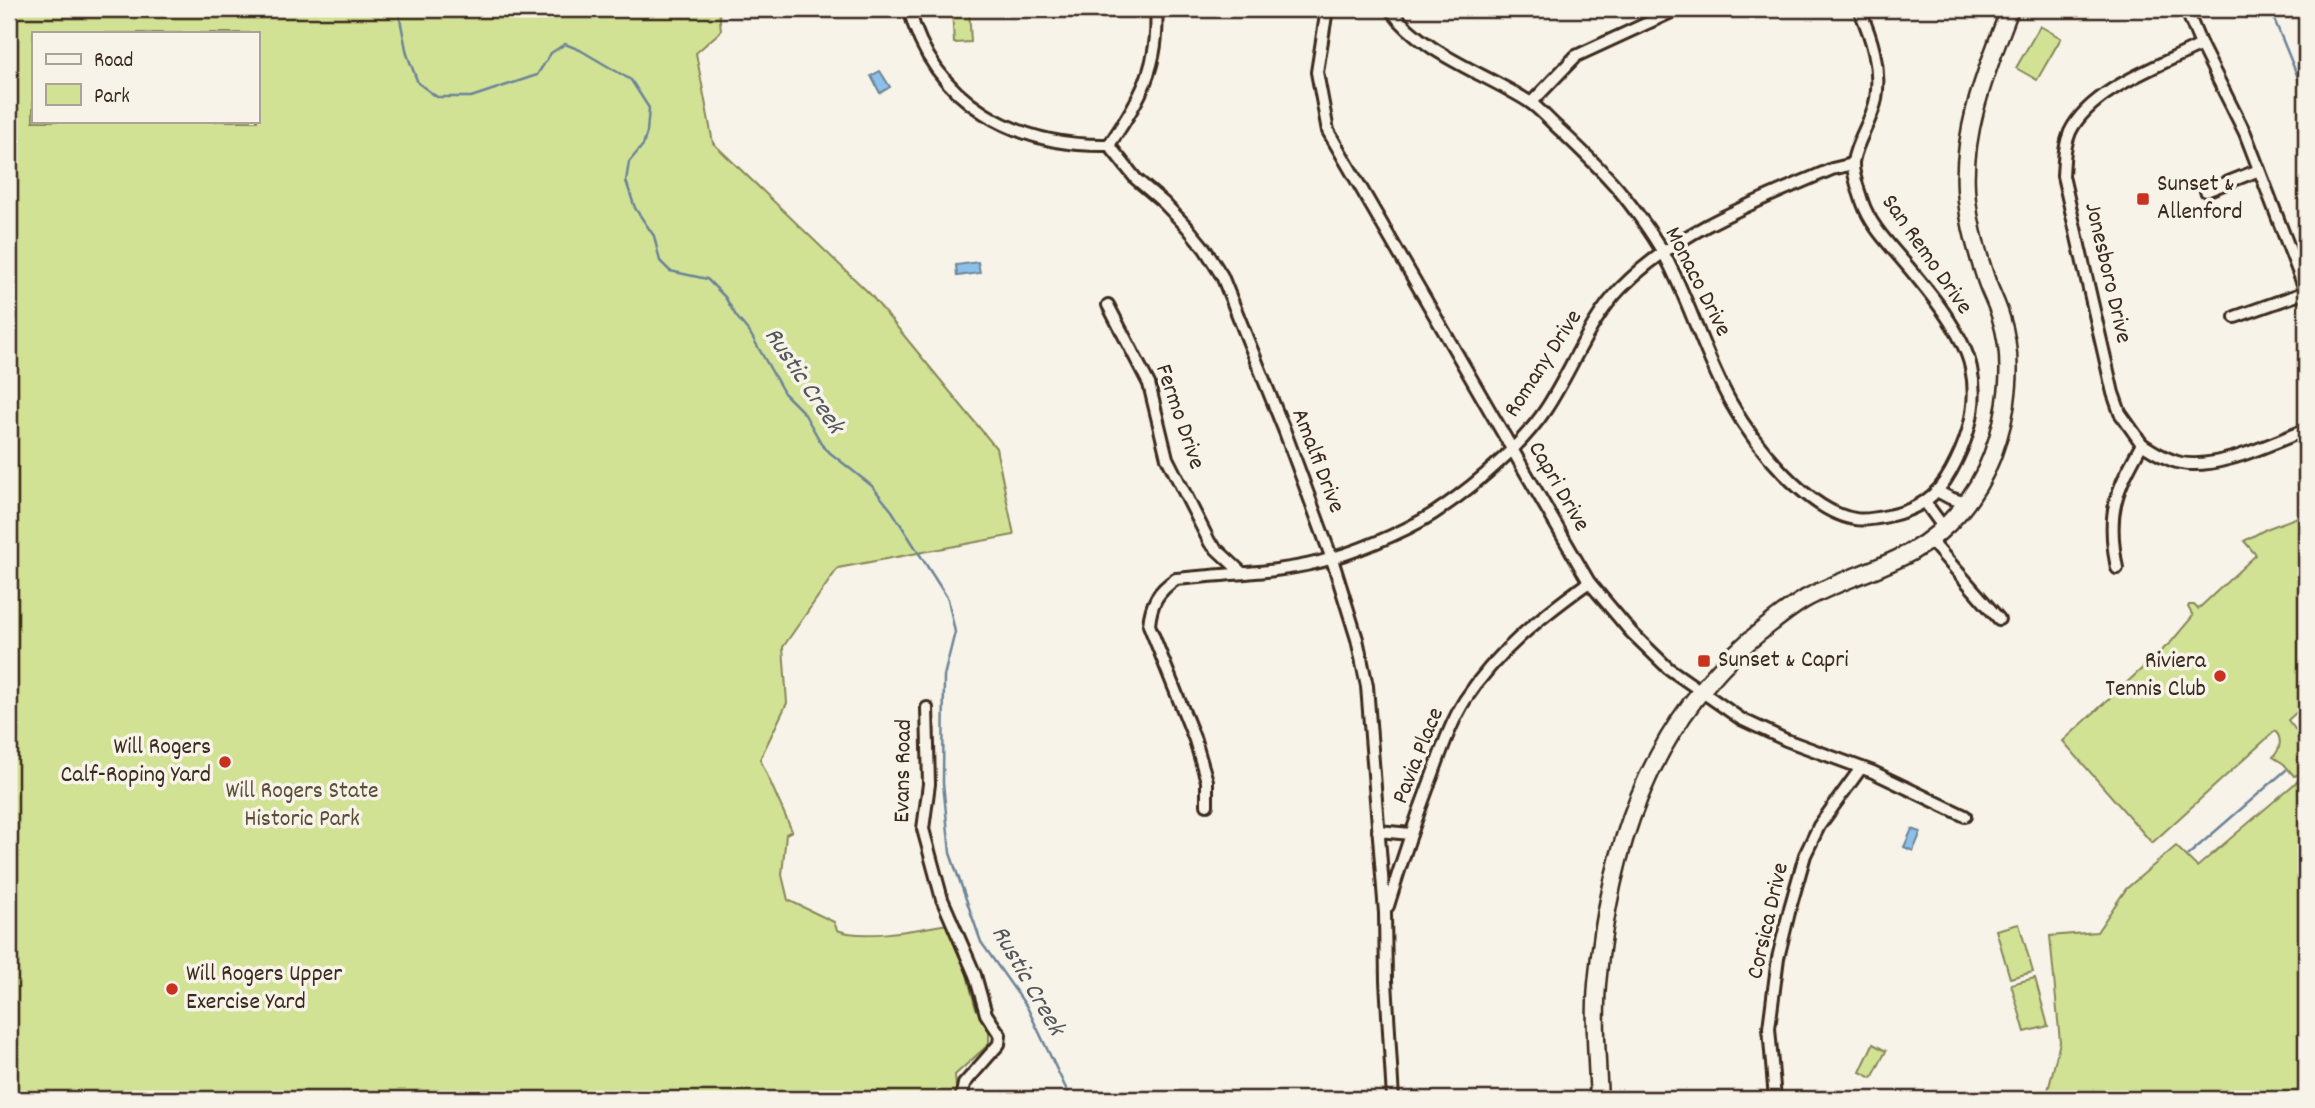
<svg xmlns="http://www.w3.org/2000/svg" width="2315" height="1108" font-family="Dekko,sans-serif">
<rect width="100%" height="100%" fill="#f7f3e8"/>
<filter id="ink" filterUnits="userSpaceOnUse"><feTurbulence type="fractalNoise" baseFrequency=".0143" numOctaves="2"/><feDisplacementMap in="SourceGraphic" scale="14" xChannelSelector="R" yChannelSelector="G"/><feConvolveMatrix kernelMatrix="1 2 1 2 8 2 1 2 1" color-interpolation-filters="sRGB"/></filter>
<g filter="url(#ink)">
<g fill="#d2e295" stroke="#86865a" stroke-width="2" fill-rule="evenodd">
<path d="M 9,9 L 719,9 L 721,31 L 696,53 L 713,143 L 870,294 L 996,448 L 1014,535 L 838,568 L 783,647 L 787,703 L 760,759 L 792,831 L 786,834 L 782,875 L 788,900 L 834,922 L 837,930 C 865,941 924,928 954,923 L 975,1006 L 989,1030 L 989,1044 L 955,1075 L 957,1099 L 9,1099 ZM 33,33 L 257,33 L 257,121 L 33,121 Z"/>
<path d="M 952,9 L 969,9 L 971,42 L 954,43 Z"/>
<path d="M 2040,26 L 2061,38 L 2037,80 L 2016,68 Z"/>
<path d="M 2306,514 L 2306,720 L 2298,711 L 2288,720 L 2306,743 L 2306,772 L 2294,776 L 2284,764 L 2273,757 C 2280,750 2283,739 2275,731 L 2152,843 L 2063,741 L 2172,641 L 2193,616 L 2188,607 L 2189,605 L 2194,605 L 2198,609 L 2256,555 L 2244,541 L 2266,529 Z"/>
<path d="M 2306,774 L 2306,1099 L 2046,1099 L 2060,1042 L 2050,936 L 2097,932 L 2126,889 L 2176,846 L 2197,867 Z"/>
<path d="M 2019,924 L 2033,972 L 2010,978 L 1996,930 Z"/>
<path d="M 2035,978 L 2048,1026 L 2025,1032 L 2011,984 Z"/>
<path d="M 1873,1044 L 1886,1051 L 1872,1078 L 1860,1072 Z"/>
</g>
<g fill="#8cc0e9" stroke="#6c8498" stroke-width="2">
<path d="M 880,71 L 890,87 L 880,93 L 871,76 Z"/>
<path d="M 978,262 L 980,273 L 957,276 L 956,265 Z"/>
<path d="M 1912,829 L 1921,832 L 1913,851 L 1904,847 Z"/>
</g>
<g fill="none" stroke-linecap="round" stroke-linejoin="round">
<g stroke="#6c8498" stroke-width="2.5">
<path d="M 398,9 L 407,54 L 418,83 L 437,97 L 471,97 L 537,75 L 551,53 L 565,44 L 580,50 L 631,80 L 649,108 L 647,132 L 643,145 L 629,162 L 626,181 L 635,208 L 654,236 L 660,261 L 670,271 L 707,279 L 725,297 L 736,316 L 750,333 L 784,393 L 804,413 L 824,448 L 872,486 L 892,511 L 948,599 L 955,632 L 944,676 L 943,783 L 950,853 L 981,942 L 1027,1007 L 1071,1099"/>
<path d="M 2270,9 L 2306,97"/>
<path d="M 2188,855 L 2286,770"/>
</g>
<defs>
<g id="minor">
<path d="M 909,9 C 934,103 1016,147 1109,145 L 1136,179 L 1163,202 L 1187,227 L 1205,249 L 1222,276 L 1285,432 L 1332,559 L 1357,639 L 1367,686 L 1385,913 L 1386,981 L 1393,1099"/>
<path d="M 1327,9 L 1317,72 L 1328,131 L 1589,582 L 1631,632 L 1668,668 L 1741,719 L 1786,740 L 1873,772 L 1965,816"/>
<path d="M 1390,9 C 1423,54 1482,72 1528,101 C 1539,108 1548,119 1558,128 C 1580,149 1604,171 1623,195 C 1642,219 1662,247 1674,274 C 1694,316 1708,362 1731,403 C 1753,443 1808,512 1855,519 C 1865,521 1879,518 1888,516 C 1917,510 1937,497 1951,471 C 1968,440 1979,404 1971,368 C 1964,333 1927,289 1904,262 C 1888,243 1870,225 1862,201 C 1859,191 1852,173 1853,162 C 1856,141 1872,121 1876,99 C 1881,67 1872,38 1859,9"/>
<path d="M 2186,9 L 2201,45 L 2245,133 L 2306,292"/>
<path d="M 1531,103 L 1576,56 L 1678,9"/>
<path d="M 1109,145 C 1140,100 1160,65 1156,9"/>
<path d="M 2206,191 L 2259,170"/>
<path d="M 1108,305 L 1149,384 L 1167,458 L 1210,543 L 1241,572"/>
<path d="M 2235,317 L 2306,292"/>
<path d="M 2142,444 C 2154,452 2167,460 2181,463 C 2219,470 2271,443 2306,430"/>
<path d="M 1937,491 L 1950,498 L 1966,503"/>
<path d="M 1925,502 L 1944,528"/>
<path d="M 1930,540 L 1999,619"/>
<path d="M 2117,568 C 2106,513 2115,492 2142,444 L 2120,413 L 2113,393 L 2063,176 C 2064,161 2064,146 2070,132 C 2091,89 2160,66 2201,45"/>
<path d="M 927,708 L 929,784 L 923,829 L 942,899 L 975,975 L 986,1014 L 1000,1035 L 999,1044 L 964,1084 L 961,1099"/>
<path d="M 1207,805 L 1207,781 L 1195,740 L 1149,625 C 1151,603 1158,591 1176,579 C 1228,573 1283,574 1333,558 C 1366,548 1416,527 1443,507 C 1478,483 1523,444 1546,409 C 1572,370 1588,322 1621,288 C 1679,229 1758,201 1832,169 L 1853,164"/>
<path d="M 1378,831 L 1411,834"/>
<path d="M 1388,906 C 1401,863 1415,821 1431,779 C 1441,752 1450,724 1465,700 C 1497,651 1542,616 1589,582"/>
<path d="M 1775,1099 L 1769,1028 L 1778,958 L 1790,908 L 1805,855 L 1819,826 L 1861,768"/>
</g>
<path id="secondary" d="M 1599,1099 C 1597,1061 1594,1022 1597,984 C 1609,852 1647,731 1749,641 C 1767,626 1785,611 1805,599 C 1839,580 1877,571 1911,552 C 1948,531 1977,496 1992,456 C 2008,414 2015,361 2001,318 C 1997,303 1989,290 1985,276 C 1977,252 1970,226 1967,201 C 1959,135 1987,69 2010,9"/>
</defs>
<use href="#minor" stroke="#3b2a1e" stroke-width="16"/>
<use href="#secondary" stroke="#3b2a1e" stroke-width="21"/>
<use href="#minor" stroke="#f7f3e8" stroke-width="10"/>
<use href="#secondary" stroke="#f7f3e8" stroke-width="16"/>
</g>
</g>
<g fill="#c8321e" stroke="#f7f3e8" stroke-width="2.5">
<rect x="2136" y="192" width="14" height="14" rx="3.5"/>
<rect x="1697" y="654" width="14" height="14" rx="3.5"/>
<circle cx="2220" cy="676" r="7"/>
<circle cx="225" cy="762" r="7"/>
<circle cx="172" cy="989" r="7"/>
</g>
<g text-anchor="middle" dominant-baseline="central" stroke-width="7" stroke-linejoin="round" paint-order="stroke">
<g font-size="24" fill="#3b2a1e" stroke="#f7f3e8" text-anchor="start">
<text x="2157" y="185">Sunset &amp;<tspan x="2157" dy="28">Allenford</tspan></text>
<text x="1718" y="661">Sunset &amp; Capri</text>
<text x="2206" y="662" text-anchor="end">Riviera<tspan x="2206" dy="28">Tennis Club</tspan></text>
<text x="211" y="748" text-anchor="end">Will Rogers<tspan x="211" dy="28">Calf-Roping Yard</tspan></text>
<text x="186" y="975">Will Rogers Upper<tspan x="186" dy="28">Exercise Yard</tspan></text>
</g>
<g font-size="24" fill="#3b2a1e" stroke="#f7f3e8">
<text transform="translate(1926 255) rotate(55)">San Remo Drive</text>
<text transform="translate(2107 273) rotate(77)">Jonesboro Drive</text>
<text transform="translate(1697 282) rotate(63)">Monaco Drive</text>
<text transform="translate(1544 364) rotate(-57)">Romany Drive</text>
<text transform="translate(1179 417) rotate(71)">Fermo Drive</text>
<text transform="translate(1317 461) rotate(69)">Amalfi Drive</text>
<text transform="translate(1558 487) rotate(60)">Capri Drive</text>
<text transform="translate(1419 756) rotate(-68)">Pavia Place</text>
<text transform="translate(904 771) rotate(-89)">Evans Road</text>
<text transform="translate(1769 921) rotate(-77)">Corsica Drive</text>
</g>
<g font-size="24" fill="#594f36" stroke="#f7f3e8">
<text x="302" y="792">Will Rogers State<tspan x="302" dy="28">Historic Park</tspan></text>
</g>
<g font-size="26" font-style="italic" fill="#53575b" stroke="#f7f3e8">
<text transform="translate(803 381) rotate(56)">Rustic Creek</text>
<text transform="translate(1027 981) rotate(60)">Rustic Creek</text>
</g>
</g>
<rect width="2315" height="1108" fill="none" stroke="#f7f3e8" stroke-width="35"/>
<rect x="18" y="18" width="2280" height="1073" fill="none" stroke="#3b2a1e" stroke-width="2.5" filter="url(#ink)"/>
<rect x="32" y="32" width="228" height="91" fill="#f7f3e8" stroke="#aca397" stroke-width="2"/>
<rect x="46" y="54" width="35" height="10" fill="#f7f3e8" stroke="#aca397" stroke-width="2"/>
<text x="94" y="66" font-size="21" fill="#3b2a1e">Road</text>
<rect x="46" y="84" width="35" height="21" fill="#d2e295" stroke="#aca397" stroke-width="2"/>
<text x="94" y="102" font-size="21" fill="#3b2a1e">Park</text>
</svg>
